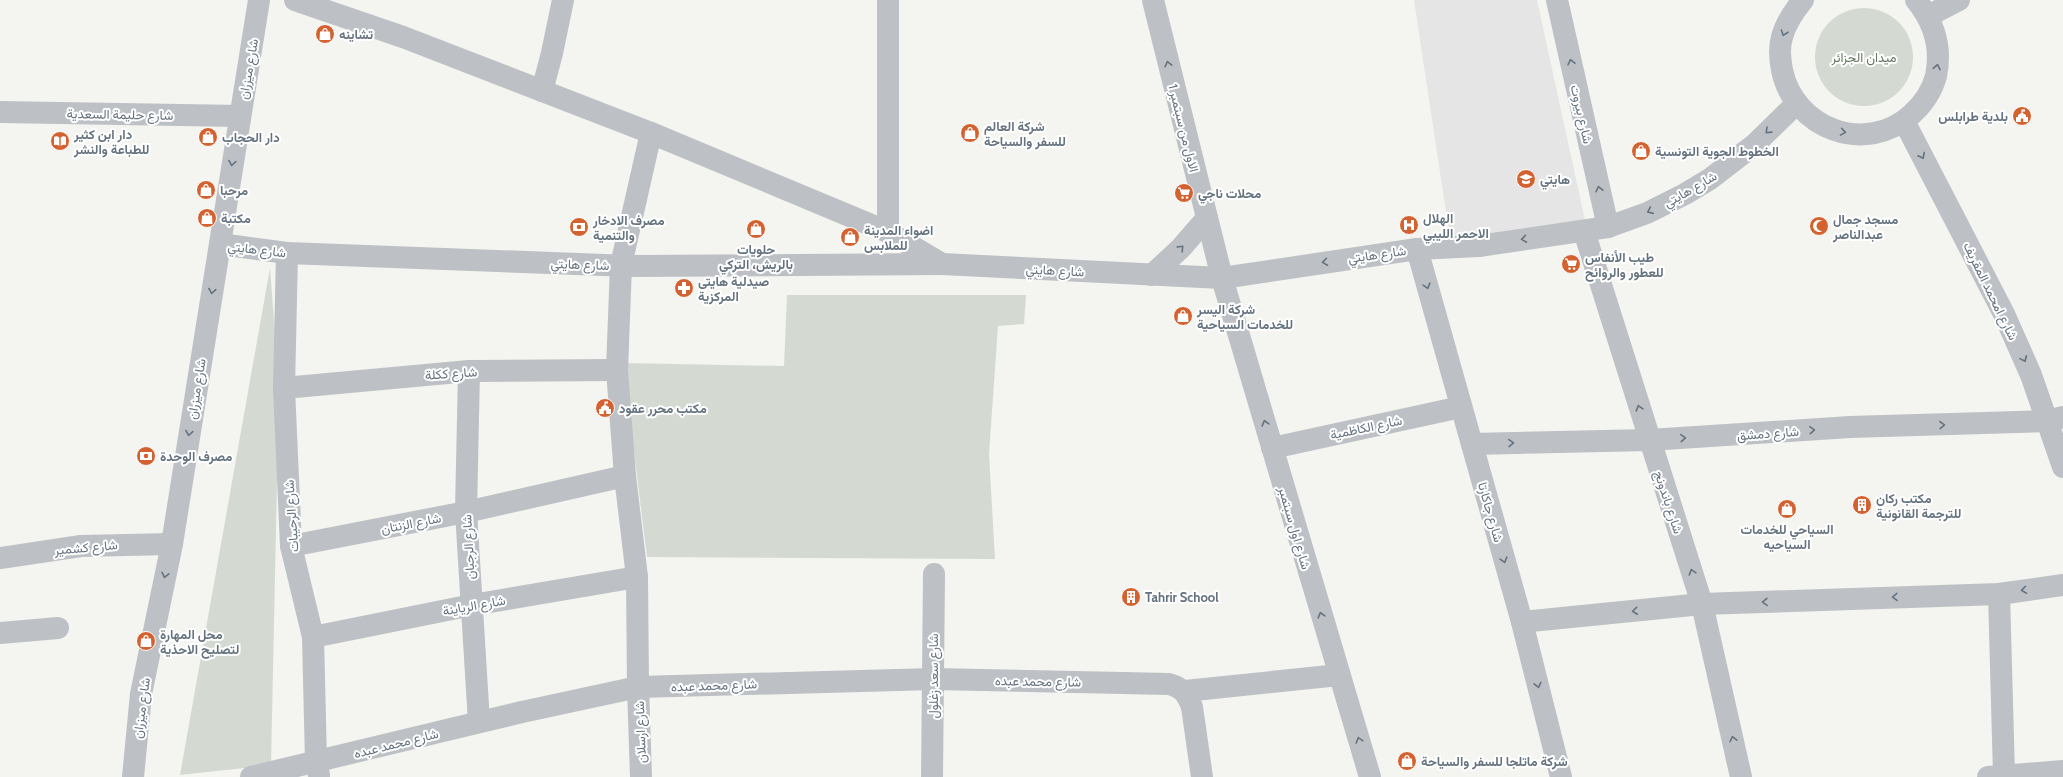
<svg xmlns="http://www.w3.org/2000/svg" width="2063" height="777" font-family="Cabin,Vazirmatn,sans-serif">
<rect width="100%" height="100%" fill="#f4f4f0"/>
<path fill="#e4e5e4" d="M 1414,0 L 1537,0 L 1586,225 L 1451,245 Z"/>
<g fill="#d4dad2">
<circle cx="1864" cy="57" r="49"/>
<path d="M 270,268 L 279,386 L 271,765 L 180,775 Z"/>
<path d="M 787,295 L 1026,295 L 1024,324 L 998,326 L 989,454 L 995,559 L 647,557 L 623,363 L 784,366 Z"/>
</g>
<g fill="none" stroke-linecap="round" stroke-linejoin="round">
<g stroke="#bdc0c4" stroke-width="22">
<path d="M 295,0 L 403,37 L 651,133 L 888,232 L 942,264 L 1222,278 L 1417,249 L 1479,246 L 1608,227 L 1647,213 L 1685,194 L 1710,179 L 1754,145 L 1796,104"/>
<path d="M 888,0 L 888,232"/>
<path d="M 1153,0 L 1222,278 L 1370,777"/>
<path d="M 1557,0 L 1608,227"/>
<path d="M 1803,0 C 1794,11 1786,22 1782,37 C 1779,47 1780,60 1782,70 C 1794,129 1866,156 1912,114 C 1923,104 1932,91 1936,76 C 1942,47 1934,22 1916,0"/>
<path d="M 1928,16 L 1959,0"/>
<path d="M 542,91 L 552,53 L 563,0"/>
<path d="M 0,112 L 240,116"/>
<path d="M 1904,121 L 2004,314 L 2031,375 L 2063,467"/>
<path d="M 1584,231 L 1702,604 L 1741,777"/>
<path d="M 220,244 L 287,253 L 630,266 L 942,264"/>
<path d="M 1417,249 L 1522,622 L 1561,777"/>
<path d="M 287,253 L 284,388 L 291,546 L 313,637 L 316,762 L 319,775"/>
<path d="M 1152,275 L 1181,248 L 1207,218"/>
<path d="M 469,371 L 466,512 L 479,722"/>
<path d="M 284,388 L 469,371 L 617,370"/>
<path d="M 1472,444 L 1649,440 L 1850,427 L 2048,421 L 2063,417"/>
<path d="M 1272,448 L 1461,407"/>
<path d="M 291,546 L 466,512 L 625,476"/>
<path d="M 0,558 L 81,546 L 172,544"/>
<path d="M 1999,594 L 2004,775"/>
<path d="M 1522,622 L 1702,604 L 1999,594 L 2063,585"/>
<path d="M 0,633 L 58,628"/>
<path d="M 313,637 L 472,605 L 637,577"/>
<path d="M 1185,691 L 1339,675"/>
<path d="M 133,777 L 141,694 L 172,544 L 259,0"/>
<path d="M 251,777 L 522,712 L 638,687 L 934,679 L 1169,684 C 1183,688 1187,694 1192,707 L 1202,777"/>
<path d="M 641,777 L 638,687 L 637,577 L 625,476 L 617,370 L 621,265 L 651,133"/>
<path d="M 932,777 L 934,574"/>
<path d="M 1988,777 L 2063,771"/>
</g>
</g>
<defs><path id="oneway-chevron" d="M-2-3.5L2.5 0L-2 3.5" fill="none" stroke-width="1.6" stroke-linecap="round" stroke-linejoin="round"/></defs>
<g stroke="#65727f">
<use href="#oneway-chevron" transform="translate(1784 33) rotate(109)"/>
<use href="#oneway-chevron" transform="translate(1571 62) rotate(-103)"/>
<use href="#oneway-chevron" transform="translate(1168 64) rotate(-104)"/>
<use href="#oneway-chevron" transform="translate(1937 67) rotate(-79)"/>
<use href="#oneway-chevron" transform="translate(1768 131) rotate(136)"/>
<use href="#oneway-chevron" transform="translate(1843 132) rotate(9)"/>
<use href="#oneway-chevron" transform="translate(1922 156) rotate(63)"/>
<use href="#oneway-chevron" transform="translate(232 163) rotate(99)"/>
<use href="#oneway-chevron" transform="translate(1599 189) rotate(-103)"/>
<use href="#oneway-chevron" transform="translate(1650 211) rotate(156)"/>
<use href="#oneway-chevron" transform="translate(1524 239) rotate(172)"/>
<use href="#oneway-chevron" transform="translate(1181 248) rotate(-46)"/>
<use href="#oneway-chevron" transform="translate(1325 262) rotate(172)"/>
<use href="#oneway-chevron" transform="translate(1427 286) rotate(74)"/>
<use href="#oneway-chevron" transform="translate(212 291) rotate(99)"/>
<use href="#oneway-chevron" transform="translate(2024 359) rotate(66)"/>
<use href="#oneway-chevron" transform="translate(1639 408) rotate(-107)"/>
<use href="#oneway-chevron" transform="translate(1265 423) rotate(-106)"/>
<use href="#oneway-chevron" transform="translate(1942 425) rotate(-2)"/>
<use href="#oneway-chevron" transform="translate(1812 430) rotate(-4)"/>
<use href="#oneway-chevron" transform="translate(189 433) rotate(99)"/>
<use href="#oneway-chevron" transform="translate(1683 438) rotate(-4)"/>
<use href="#oneway-chevron" transform="translate(1511 443) rotate(-1)"/>
<use href="#oneway-chevron" transform="translate(1504 560) rotate(74)"/>
<use href="#oneway-chevron" transform="translate(1692 572) rotate(-108)"/>
<use href="#oneway-chevron" transform="translate(165 575) rotate(102)"/>
<use href="#oneway-chevron" transform="translate(2024 590) rotate(172)"/>
<use href="#oneway-chevron" transform="translate(1895 597) rotate(178)"/>
<use href="#oneway-chevron" transform="translate(1765 602) rotate(178)"/>
<use href="#oneway-chevron" transform="translate(1635 611) rotate(174)"/>
<use href="#oneway-chevron" transform="translate(1321 615) rotate(-106)"/>
<use href="#oneway-chevron" transform="translate(1538 685) rotate(76)"/>
<use href="#oneway-chevron" transform="translate(1733 739) rotate(-103)"/>
<use href="#oneway-chevron" transform="translate(1359 740) rotate(-107)"/>
</g>
<defs>
<symbol id="shop-disc" viewBox="-11 -11 22 22"><circle r="9.5" fill="#d46130" stroke="#fff"/><path d="M-5-2.5h2.3a2.7 3.5 0 0 1 5.4 0H5L5.5 6h-11ZM-1.5-2.5h3a1.5 2.3 0 0 0-3 0Z" fill="#fff"/></symbol>
<symbol id="civic-disc" viewBox="-11 -11 22 22"><circle r="9.5" fill="#d46130" stroke="#fff"/><path d="M-.6-6.5H3V-4.5H.6V-3L4-1V1h2V6H-6V1h2V-1L-.6-3ZM-1.2 2.5V6h2.4V2.5Z" fill="#fff"/></symbol>
<symbol id="library-disc" viewBox="-11 -11 22 22"><circle r="9.5" fill="#d46130" stroke="#fff"/><path d="M-6-4Q-3-5.5-.7-3.5V5Q-3 3-6 4ZM6-4Q3-5.5 .7-3.5V5Q3 3 6 4Z" fill="#fff"/></symbol>
<symbol id="school-disc" viewBox="-11 -11 22 22"><circle r="9.5" fill="#d46130" stroke="#fff"/><path d="M0-5L7-2L0 1L-7-2ZM-4 1L0 2.5L4 1V4Q0 6-4 4Z" fill="#fff"/></symbol>
<symbol id="supermarket-disc" viewBox="-11 -11 22 22"><circle r="9.5" fill="#d46130" stroke="#fff"/><path d="M-6-5.5h2.5l.6 2H6L4.5 2H-2.5L-4.4-4H-6ZM-1.5 3.2a1.3 1.3 0 1 0 .1 0ZM3 3.2a1.3 1.3 0 1 0 .1 0Z" fill="#fff"/></symbol>
<symbol id="hospital-disc" viewBox="-11 -11 22 22"><circle r="9.5" fill="#d46130" stroke="#fff"/><path d="M-5-5h3v3.5h4V-5h3V5h-3V1.5h-4V5h-3Z" fill="#fff"/></symbol>
<symbol id="mosque-disc" viewBox="-11 -11 22 22"><circle r="9.5" fill="#d46130" stroke="#fff"/><path d="M3.5-4.9A6 6 0 1 0 3.5 4.9A5 5 0 1 1 3.5-4.9Z" fill="#fff"/></symbol>
<symbol id="bank-disc" viewBox="-11 -11 22 22"><circle r="9.5" fill="#d46130" stroke="#fff"/><path d="M-6-4H6V4H-6ZM0-2.3a2.3 2.3 0 1 0 0 4.6a2.3 2.3 0 1 0 0-4.6Z" fill="#fff"/></symbol>
<symbol id="pharmacy-disc" viewBox="-11 -11 22 22"><circle r="9.5" fill="#d46130" stroke="#fff"/><path d="M-2-6h4v4h4v4h-4v4h-4v-4h-4v-4h4Z" fill="#fff"/></symbol>
<symbol id="building-disc" viewBox="-11 -11 22 22"><circle r="9.5" fill="#d46130" stroke="#fff"/><path d="M-4-6H4V6H1V3H-1V6H-4ZM-2.5-4.3h1.7v1.8h-1.7ZM.8-4.3h1.7v1.8H.8ZM-2.5-1h1.7V.8h-1.7ZM.8-1h1.7V.8H.8Z" fill="#fff"/></symbol>
</defs>
<g fill-rule="evenodd">
<use href="#shop-disc" x="314" y="23" width="22" height="22"/>
<use href="#civic-disc" x="2011" y="105" width="22" height="22"/>
<use href="#shop-disc" x="959" y="122" width="22" height="22"/>
<use href="#shop-disc" x="197" y="126" width="22" height="22"/>
<use href="#library-disc" x="49" y="130" width="22" height="22"/>
<use href="#shop-disc" x="1630" y="140" width="22" height="22"/>
<use href="#school-disc" x="1515" y="168" width="22" height="22"/>
<use href="#shop-disc" x="195" y="179" width="22" height="22"/>
<use href="#supermarket-disc" x="1173" y="182" width="22" height="22"/>
<use href="#shop-disc" x="196" y="207" width="22" height="22"/>
<use href="#hospital-disc" x="1398" y="214" width="22" height="22"/>
<use href="#mosque-disc" x="1808" y="215" width="22" height="22"/>
<use href="#bank-disc" x="568" y="216" width="22" height="22"/>
<use href="#shop-disc" x="745" y="218" width="22" height="22"/>
<use href="#shop-disc" x="839" y="226" width="22" height="22"/>
<use href="#supermarket-disc" x="1560" y="253" width="22" height="22"/>
<use href="#pharmacy-disc" x="673" y="277" width="22" height="22"/>
<use href="#shop-disc" x="1172" y="305" width="22" height="22"/>
<use href="#civic-disc" x="594" y="397" width="22" height="22"/>
<use href="#bank-disc" x="135" y="445" width="22" height="22"/>
<use href="#building-disc" x="1851" y="494" width="22" height="22"/>
<use href="#shop-disc" x="1776" y="498" width="22" height="22"/>
<use href="#building-disc" x="1120" y="586" width="22" height="22"/>
<use href="#shop-disc" x="135" y="630" width="22" height="22"/>
<use href="#shop-disc" x="1396" y="750" width="22" height="22"/>
</g>
<g text-anchor="middle" dominant-baseline="central" stroke-width="4" stroke-linejoin="round" paint-order="stroke">
<g font-size="13" font-weight="bold" fill="#65727f" stroke="#fff" text-anchor="start">
<text x="339" y="34">تشاينه</text>
<text x="2008" y="116" text-anchor="end">بلدية طرابلس</text>
<text x="984" y="126">شركة العالم<tspan x="984" dy="15">للسفر والسياحة</tspan></text>
<text x="74" y="134">دار ابن كثير<tspan x="74" dy="15">للطباعة والنشر</tspan></text>
<text x="222" y="137">دار الحجاب</text>
<text x="1655" y="151">الخطوط الجوية التونسية</text>
<text x="1540" y="179">هايتي</text>
<text x="220" y="190">مرحبا</text>
<text x="1198" y="193">محلات ناجي</text>
<text x="221" y="218">مكتبة</text>
<text x="1423" y="218">الهلال<tspan x="1423" dy="15">الاحمر الليبي</tspan></text>
<text x="1833" y="219">مسجد جمال<tspan x="1833" dy="15">عبدالناصر</tspan></text>
<text x="593" y="220">مصرف الادخار<tspan x="593" dy="15">والتنمية</tspan></text>
<text x="864" y="230">اضواء المدينة<tspan x="864" dy="15">للملابس</tspan></text>
<text x="756" y="249" text-anchor="middle">حلويات<tspan x="756" dy="15">بالريش، التركي</tspan></text>
<text x="1585" y="257">طيب الأنفاس<tspan x="1585" dy="15">للعطور والروائح</tspan></text>
<text x="698" y="281">صيدلية هايتي<tspan x="698" dy="15">المركزية</tspan></text>
<text x="1197" y="309">شركة اليسر<tspan x="1197" dy="15">للخدمات السياحية</tspan></text>
<text x="619" y="408">مكتب محرر عقود</text>
<text x="160" y="456">مصرف الوحدة</text>
<text x="1876" y="498">مكتب ركان<tspan x="1876" dy="15">للترجمة القانونية</tspan></text>
<text x="1787" y="529" text-anchor="middle">السياحي للخدمات<tspan x="1787" dy="15">السياحيه</tspan></text>
<text x="1145" y="597">Tahrir School</text>
<text x="160" y="634">محل المهارة<tspan x="160" dy="15">لتصليح الاحذية</tspan></text>
<text x="1421" y="761">شركة ماتلجا للسفر والسياحة</text>
</g>
<g font-size="13" fill="#667763" stroke="#fff">
<text x="1864" y="57">ميدان الجزائر</text>
</g>
<g font-size="13" fill="#65727f" stroke="#fff">
<text transform="translate(248 69) rotate(-80)">شارع ميزران</text>
<text transform="translate(120 114) rotate(1)">شارع حليمة السعدية</text>
<text transform="translate(1582 114) rotate(77)">شارع بيروت</text>
<text transform="translate(1184 128) rotate(76)">الاول من سبتمبر 1</text>
<text transform="translate(1690 189) rotate(-30)">شارع هايتي</text>
<text transform="translate(257 249) rotate(7)">شارع هايتي</text>
<text transform="translate(1377 254) rotate(-8)">شارع هايتي</text>
<text transform="translate(580 264) rotate(2)">شارع هايتي</text>
<text transform="translate(1055 270) rotate(3)">شارع هايتي</text>
<text transform="translate(1991 291) rotate(64)">شارع امحمد المقريف</text>
<text transform="translate(451 373) rotate(-4)">شارع ككلة</text>
<text transform="translate(196 389) rotate(-81)">شارع ميزران</text>
<text transform="translate(1366 427) rotate(-12)">شارع الكاظمية</text>
<text transform="translate(1768 433) rotate(-4)">شارع دمشق</text>
<text transform="translate(1669 502) rotate(72)">شارع باندونج</text>
<text transform="translate(1491 512) rotate(74)">شارع جاكارتا</text>
<text transform="translate(291 516) rotate(-94)">شارع الرحيبات</text>
<text transform="translate(411 523) rotate(-11)">شارع الزنتان</text>
<text transform="translate(1295 528) rotate(74)">شارع اول سبتمبر</text>
<text transform="translate(86 547) rotate(-5)">شارع كشمير</text>
<text transform="translate(468 547) rotate(-93)">شارع الرجبان</text>
<text transform="translate(474 605) rotate(-10)">شارع الرياينة</text>
<text transform="translate(933 676) rotate(-90)">شارع سعد زغلول</text>
<text transform="translate(1038 681) rotate(1)">شارع محمد عبده</text>
<text transform="translate(714 685) rotate(-2)">شارع محمد عبده</text>
<text transform="translate(141 708) rotate(-82)">شارع ميزران</text>
<text transform="translate(640 732) rotate(-92)">شارع ارسلان</text>
<text transform="translate(396 743) rotate(-14)">شارع محمد عبده</text>
</g>
</g>
</svg>
